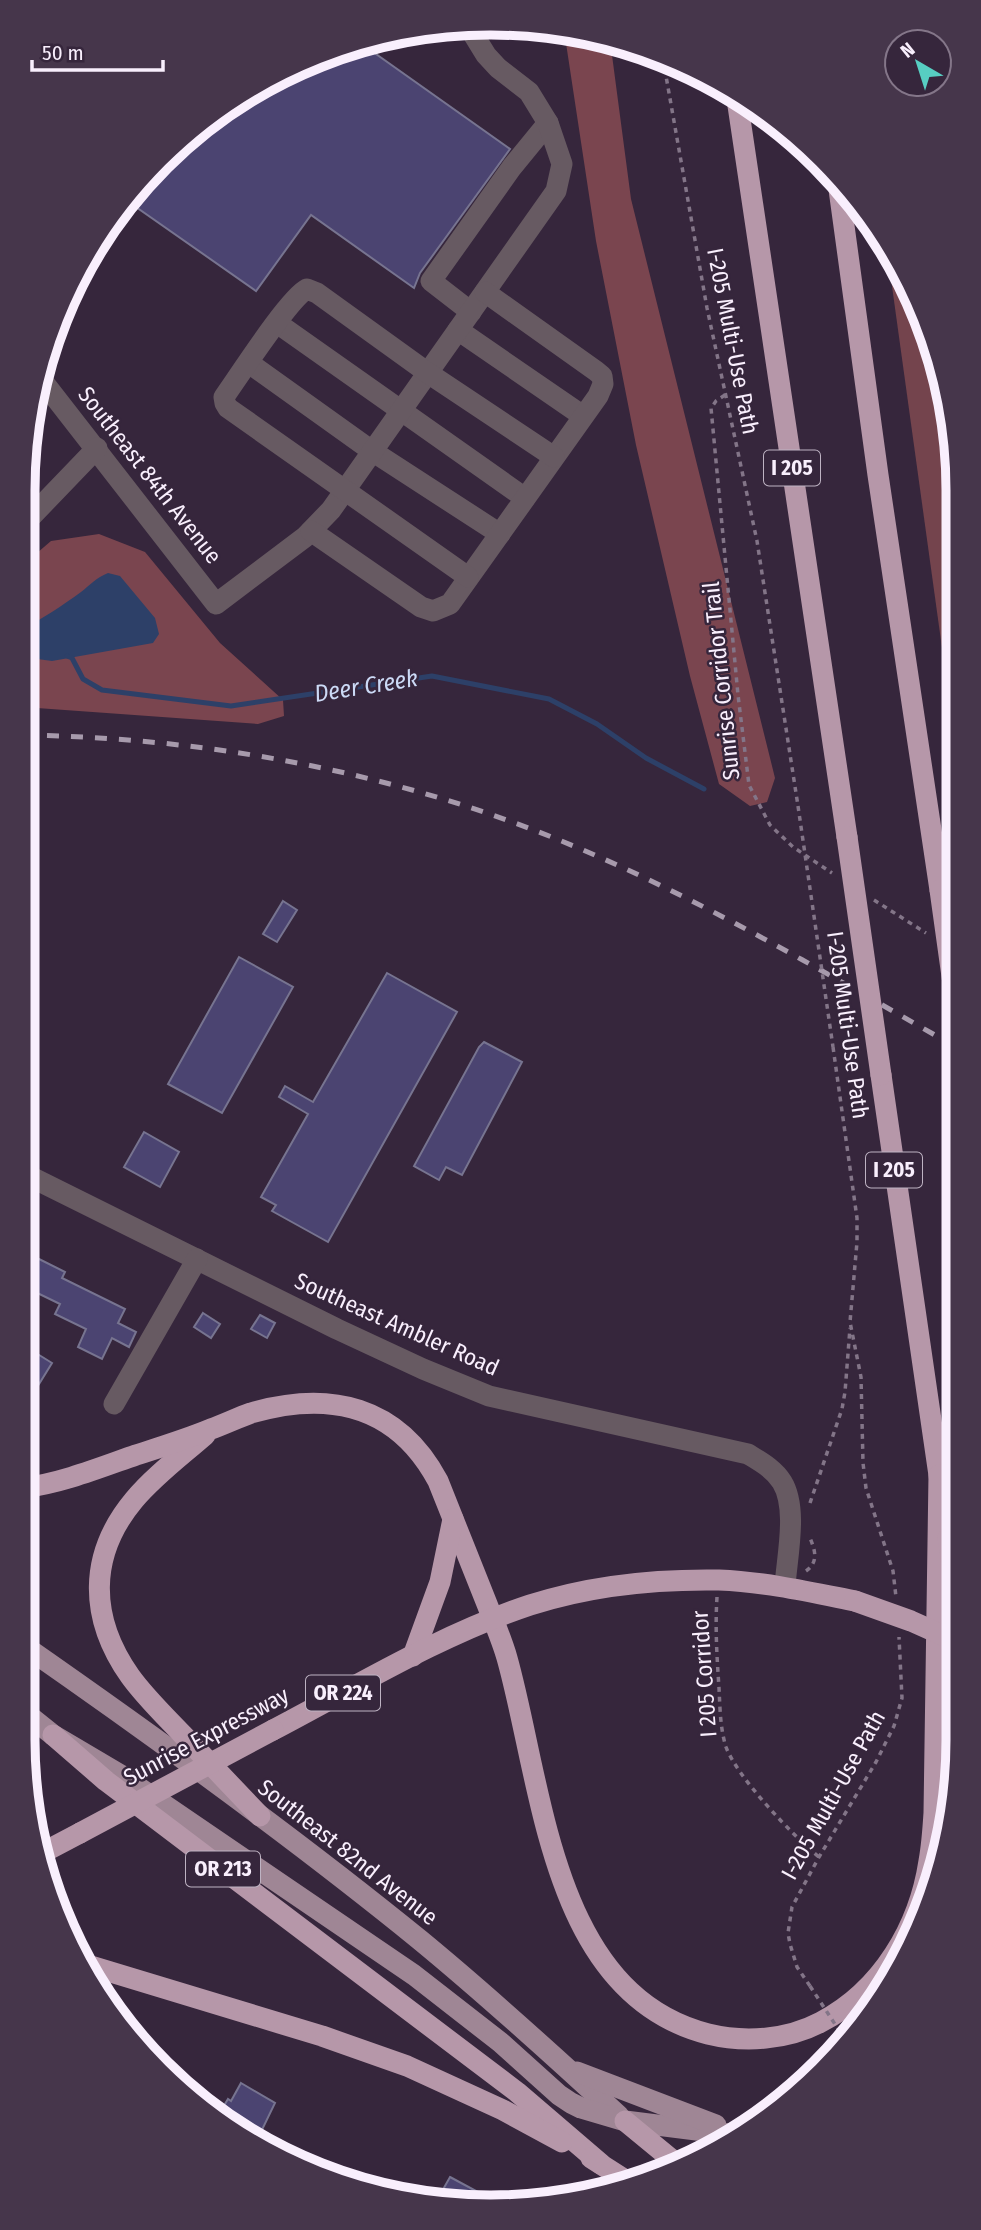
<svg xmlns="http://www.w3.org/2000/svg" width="981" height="2230" font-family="'Fira Sans Condensed',sans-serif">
<rect width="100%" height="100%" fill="#36263c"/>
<path fill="#74444d" d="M 887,250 L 922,311 L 954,429 L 955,742 Z"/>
<g fill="#7a454f">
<path d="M 564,30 L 610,40 L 631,199 L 775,778 L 767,802 L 750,806 L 719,784 L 690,676 L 636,445 L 596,241 Z"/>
<path d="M 99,534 L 145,552 L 220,643 L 283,700 L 284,716 L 258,724 L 23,707 L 23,565 L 51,541 Z"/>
</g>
<path fill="#2d4068" d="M 108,573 L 120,576 L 155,618 L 159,634 L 153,643 L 52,661 L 23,657 L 23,628 C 43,619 63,605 81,592 C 90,585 96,578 108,573 Z"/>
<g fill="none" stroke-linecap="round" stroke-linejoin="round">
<path stroke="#2d4068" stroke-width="5" d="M 67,656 L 72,658 L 83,679 L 102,690 L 231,706 L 432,676 L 549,699 L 597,724 L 646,758 L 704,789"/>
</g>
<g fill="#4b4471" stroke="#777490" stroke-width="2">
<path d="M 390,35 L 376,54 L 510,149 L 420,273 L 414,288 L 311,215 L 256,291 L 126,200 L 139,182 L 206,119 L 284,71 L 370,39 Z"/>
<path d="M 283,901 L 297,910 L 277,942 L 263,934 Z"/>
<path d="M 239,957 L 293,987 L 222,1113 L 168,1084 Z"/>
<path d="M 387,973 L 457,1012 L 328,1242 L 272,1211 L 276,1205 L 261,1197 L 308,1114 L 279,1097 L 285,1086 L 313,1102 Z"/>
<path d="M 484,1042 L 522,1062 L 462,1175 L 446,1167 L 439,1180 L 414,1166 L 479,1047 Z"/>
<path d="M 144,1132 L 179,1152 L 160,1187 L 124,1167 Z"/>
<path d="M 23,1251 L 65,1272 L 62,1278 L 125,1309 L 118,1323 L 136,1332 L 129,1347 L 112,1338 L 102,1359 L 78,1347 L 86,1329 L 55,1314 L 60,1304 L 23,1286 Z"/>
<path d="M 203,1313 L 220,1324 L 211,1338 L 194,1327 Z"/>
<path d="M 260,1315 L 275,1323 L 267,1338 L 251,1329 Z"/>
<path d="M 23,1345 L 52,1363 L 23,1410 Z"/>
<path d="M 241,2083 L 275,2103 L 258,2138 L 255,2137 L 253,2141 L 219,2114 L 228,2099 L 231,2101 Z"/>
<path d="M 450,2177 L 504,2206 L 490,2207 L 436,2202 Z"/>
</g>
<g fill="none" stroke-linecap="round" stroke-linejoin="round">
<g stroke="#837588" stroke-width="3.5" stroke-dasharray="5 5" stroke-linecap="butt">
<path d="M 663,59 L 707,308 L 757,541 L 798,806"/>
<path d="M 725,395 L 716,401 L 711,408 L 738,695 L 749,785 L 770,825 L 793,847 L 832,873"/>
<path d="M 874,900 L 926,933"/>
<path d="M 833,1047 L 857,1218 L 857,1242 L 850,1322 L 861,1377 L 863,1463 L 866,1488 L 893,1571 L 896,1597"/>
<path d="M 810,1503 L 842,1409 L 845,1392 L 850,1328"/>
<path d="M 806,1571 C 819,1562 815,1550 810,1538"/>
<path d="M 717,1597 C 715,1628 717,1658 719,1688 C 720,1707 720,1728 726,1747 C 737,1777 793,1836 819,1857"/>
<path d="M 810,1986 L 797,1967 L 790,1944 L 788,1933 L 792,1907 L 819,1857 L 876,1762 L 894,1726 L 902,1698 L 899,1637"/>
<path d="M 846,2041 L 847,2042"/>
</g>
<g stroke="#675a62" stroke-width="21">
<path d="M 471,312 L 431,281 L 512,167 L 548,123"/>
<path d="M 277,323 L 525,498"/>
<path d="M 458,330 L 583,416"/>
<path d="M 249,363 L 372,451 L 500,534"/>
<path d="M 41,379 L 216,604 L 305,537 L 331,510 L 556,191 L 562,164 L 548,123 L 529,92 L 498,68 L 486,55 L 467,24"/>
<path d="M 23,525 L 97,448"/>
<path d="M 311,531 L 421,607 L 433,611 L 450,604 L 598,396 L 603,384 L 602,376 L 596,371 L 485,292"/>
<path d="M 468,577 L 228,408 L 225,403 L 224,397 C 239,376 289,298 307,289 L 317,293 L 428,373 L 554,457"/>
<path d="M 23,1173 L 337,1329 L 423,1369 L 489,1396 L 748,1454 C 761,1462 774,1469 782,1482 C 798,1508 787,1556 785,1586"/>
<path d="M 114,1404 L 197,1259"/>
</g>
<g stroke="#9f8695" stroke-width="21">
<path d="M 23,1645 C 158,1739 292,1836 420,1940 C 488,1996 554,2056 619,2116"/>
<path d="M 23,1711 L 53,1735 L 119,1774 L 414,1975 L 500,2042 L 559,2095 L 571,2103 L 581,2108 L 625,2121 L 736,2135"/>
<path d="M 577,2072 L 716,2125"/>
</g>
<g stroke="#b697a9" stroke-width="21">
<path d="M 737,99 L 847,837"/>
<path d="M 838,182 L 878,475 L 940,890"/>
<path d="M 881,1075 L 941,1489"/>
<path d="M 205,1435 C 181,1456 154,1476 134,1500 C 88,1555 89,1618 130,1676 C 145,1697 165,1716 183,1735 C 209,1762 234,1789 260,1816"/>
<path d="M 23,1488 C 62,1483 99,1468 136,1455 C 161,1447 187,1439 211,1429 C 225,1424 237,1418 251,1413 C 330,1390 398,1406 438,1481 C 454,1522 471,1563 487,1604 C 494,1622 502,1640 507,1658 C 543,1786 551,1994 708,2034 C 745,2043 787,2040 821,2022 C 882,1990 919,1927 929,1861 C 932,1845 933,1829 934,1813 L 939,1475"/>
<path d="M 948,1538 L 958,1605"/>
<path d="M 413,1656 L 440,1582 L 453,1519"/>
<path d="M 273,1730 C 357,1686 440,1635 530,1605 C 589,1586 657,1579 719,1580 C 766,1582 810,1592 855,1601"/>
<path d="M 53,1735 L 106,1781 L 517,2092 L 601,2164"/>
<path d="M 42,1853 L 80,1833"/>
<path d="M 81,1963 L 322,2036 L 407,2066 L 503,2110 L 562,2142"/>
<path d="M 625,2121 L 676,2163"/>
<path d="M 591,2158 L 627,2181"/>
</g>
<path stroke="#a79aac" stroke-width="5" stroke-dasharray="12 12" stroke-linecap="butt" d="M 23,735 C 214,738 406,774 583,850 C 712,905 834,978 956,1047"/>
<g stroke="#837588" stroke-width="3.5" stroke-dasharray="5 5" stroke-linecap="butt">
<path d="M 798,806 L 833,1047"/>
<path d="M 810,1986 L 846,2041"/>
</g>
<g stroke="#b697a9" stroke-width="21">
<path d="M 847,837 L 881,1075"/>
<path d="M 940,890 L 956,1005"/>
<path d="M 855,1601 L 911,1621 L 958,1642"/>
<path d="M 80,1833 L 273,1730"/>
</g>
</g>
<g text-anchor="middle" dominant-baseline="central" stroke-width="5" stroke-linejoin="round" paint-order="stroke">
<g fill="#36263c" stroke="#beb3c3" stroke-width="2">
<rect x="764" y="450.5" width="56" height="35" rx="5"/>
<rect x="866" y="1152.5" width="56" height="35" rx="5"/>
<rect x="306" y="1675.5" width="74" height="35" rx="5"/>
<rect x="186" y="1851.5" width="74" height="35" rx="5"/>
</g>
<g font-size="21" font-weight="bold" fill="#f9effd">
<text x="792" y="468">I 205</text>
<text x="894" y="1170">I 205</text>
<text x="343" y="1693">OR 224</text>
<text x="223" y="1869">OR 213</text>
</g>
<g font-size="23" fill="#f9effd" stroke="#36263c">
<text transform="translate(733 341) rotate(79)">I-205 Multi-Use Path</text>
<text transform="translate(150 475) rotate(52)">Southeast 84th Avenue</text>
<text transform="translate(721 681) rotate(-96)">Sunrise Corridor Trail</text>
<text transform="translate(848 1025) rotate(82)">I-205 Multi-Use Path</text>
<text transform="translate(397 1324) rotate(24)">Southeast Ambler Road</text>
<text transform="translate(704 1674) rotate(-94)">I 205 Corridor</text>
<text transform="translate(206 1736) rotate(-28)">Sunrise Expressway</text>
<text transform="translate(833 1795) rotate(-61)">I-205 Multi-Use Path</text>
<text transform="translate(348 1852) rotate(38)">Southeast 82nd Avenue</text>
</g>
<g font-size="24" font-style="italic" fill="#ccdaf6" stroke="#36263c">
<text transform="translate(366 686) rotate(-9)">Deer Creek</text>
</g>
</g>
<path d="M0 0H981V2230H0ZM490 35H491A455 455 0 0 1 946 490V1740A455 455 0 0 1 491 2195H490A455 455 0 0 1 35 1740V490A455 455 0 0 1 490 35Z" fill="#46364b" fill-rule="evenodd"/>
<path fill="none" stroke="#f9effd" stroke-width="9" d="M490 35H491A455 455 0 0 1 946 490V1740A455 455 0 0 1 491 2195H490A455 455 0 0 1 35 1740V490A455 455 0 0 1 490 35Z"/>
<g transform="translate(918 63) rotate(321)"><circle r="33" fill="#36263c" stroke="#847689" stroke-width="2"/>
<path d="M0-5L12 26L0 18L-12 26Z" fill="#57cec2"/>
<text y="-10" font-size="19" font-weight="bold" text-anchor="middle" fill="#f9effd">N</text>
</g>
<path d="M32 60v10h131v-10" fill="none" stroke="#f9effd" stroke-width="3.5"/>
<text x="42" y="60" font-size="21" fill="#f9effd" stroke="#36263c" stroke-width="5" paint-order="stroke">50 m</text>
</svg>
